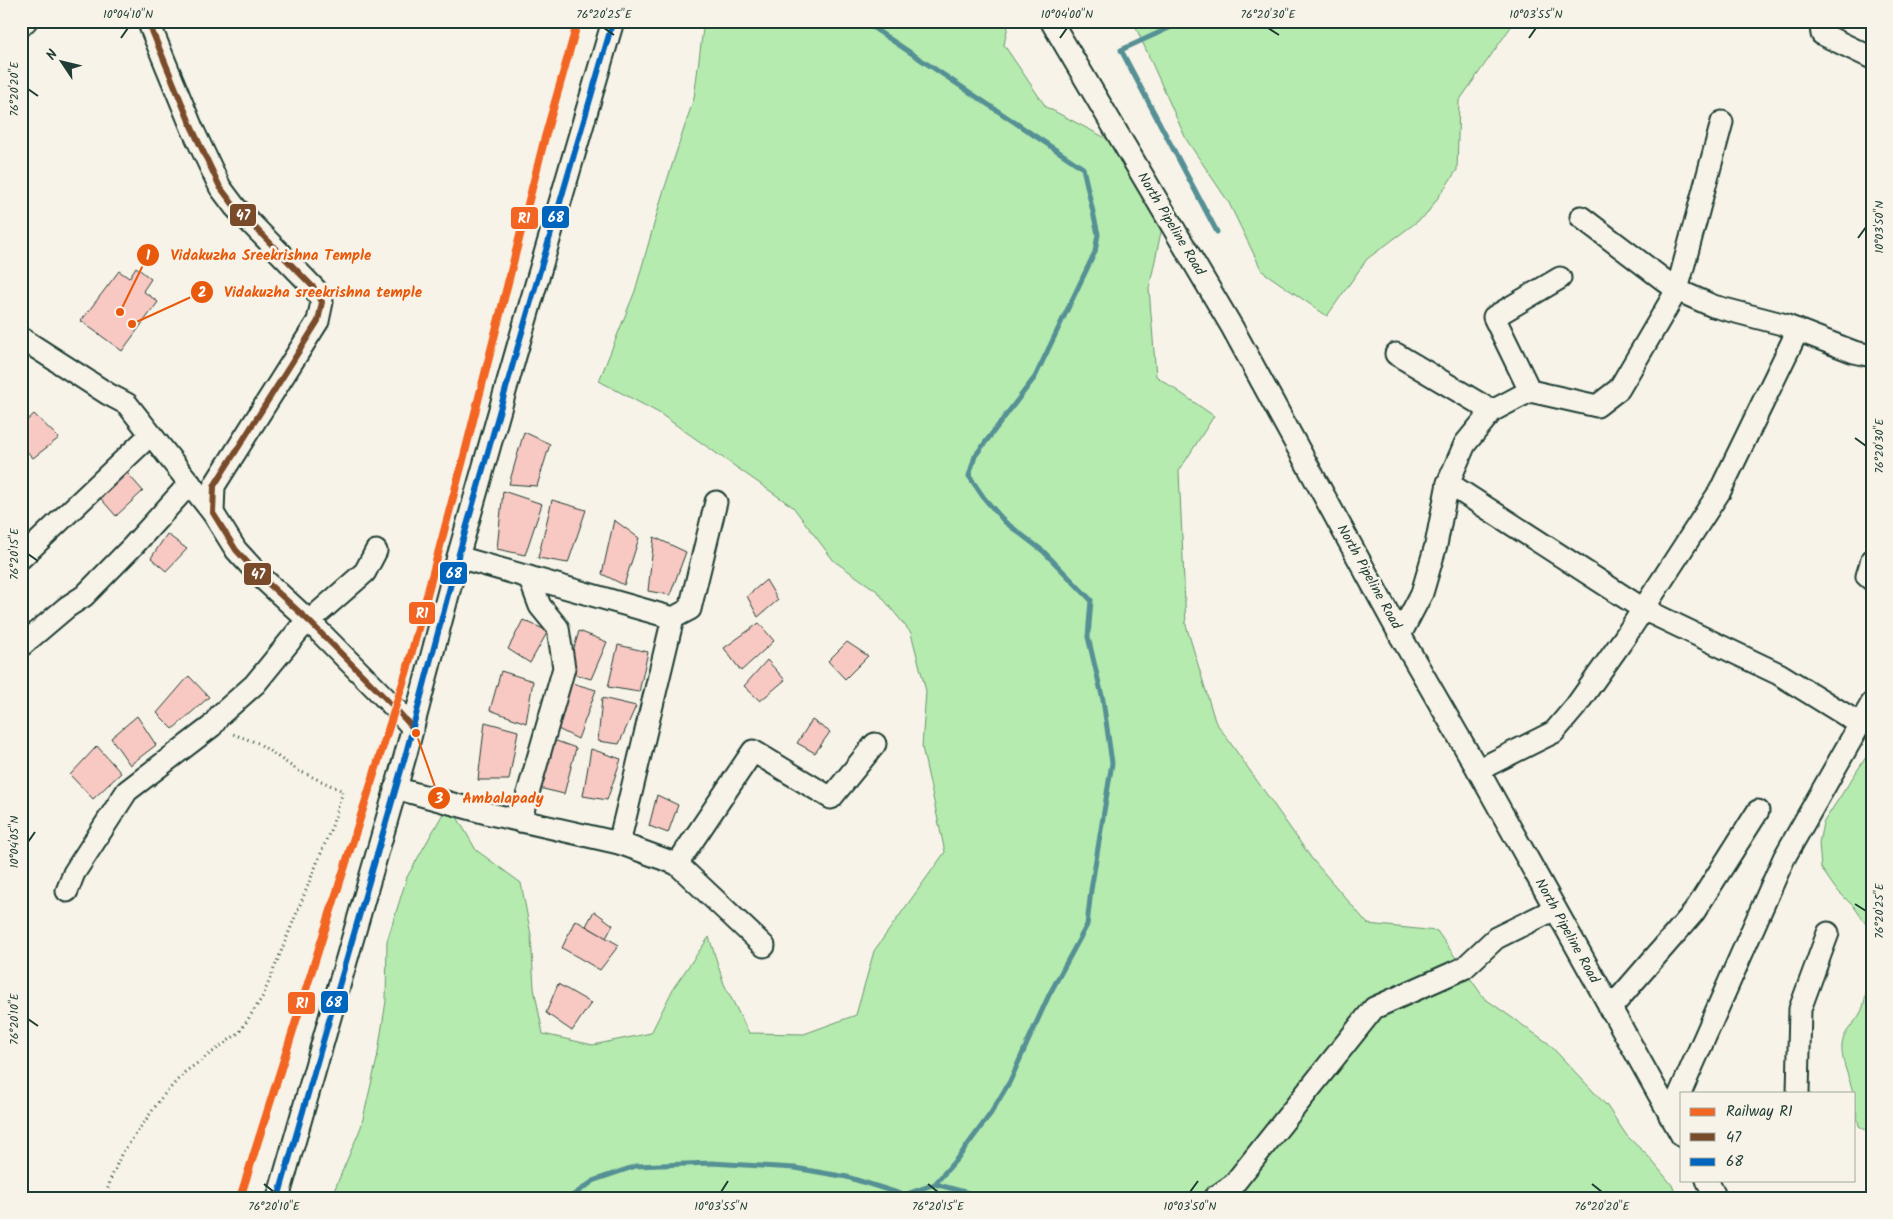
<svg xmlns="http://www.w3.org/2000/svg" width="1893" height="1219" font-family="Kalam,sans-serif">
<rect width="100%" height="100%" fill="#f7f3e8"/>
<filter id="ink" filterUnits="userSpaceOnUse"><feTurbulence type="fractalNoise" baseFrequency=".02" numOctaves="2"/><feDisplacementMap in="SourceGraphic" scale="10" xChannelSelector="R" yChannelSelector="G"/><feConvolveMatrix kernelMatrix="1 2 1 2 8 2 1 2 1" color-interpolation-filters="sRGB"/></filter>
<g filter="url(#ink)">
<g fill="#b5ebae" stroke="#6a9471">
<path d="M 704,21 L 1009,21 L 1004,45 L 1046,107 L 1127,149 L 1165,213 L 1149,289 L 1156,376 L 1214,416 L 1179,471 L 1186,625 L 1215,721 L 1312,859 L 1368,924 L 1437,931 L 1484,998 L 1548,1043 L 1607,1106 L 1627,1136 L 1648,1156 L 1672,1185 L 1677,1198 L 331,1198 L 361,1127 L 377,1059 L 386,1001 L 387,941 L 407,877 L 449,803 L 476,850 L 521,883 L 531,935 L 534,988 L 543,1034 L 593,1045 L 651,1033 L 674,987 L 709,937 L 724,984 L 749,1033 L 804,1034 L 856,1015 L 874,951 L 945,852 L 922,747 L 926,691 L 911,633 L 877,591 L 834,561 L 793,507 L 659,413 L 599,381 L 635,291 L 662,196 L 694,98 Z"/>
<path d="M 1133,21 L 1515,21 L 1459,101 L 1457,170 L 1426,215 L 1367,259 L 1327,316 L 1262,271 L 1229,203 L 1186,139 Z"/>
<path d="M 1872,748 L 1872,933 L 1855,908 L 1835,888 L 1821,868 L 1819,843 L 1823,823 Z"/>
<path d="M 1872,978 L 1872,1134 L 1859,1126 L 1854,1102 L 1854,1093 L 1853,1093 C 1849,1074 1835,1051 1846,1033 C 1851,1025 1860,1017 1863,1007 C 1866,997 1866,987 1872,978 Z"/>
</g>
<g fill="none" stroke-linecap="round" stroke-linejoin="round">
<g stroke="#559095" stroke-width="5">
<path d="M 1178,21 L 1169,28 L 1121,50 L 1217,232"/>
<path d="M 935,1184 L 987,1198"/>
<path d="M 569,1198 L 595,1180 L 636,1166 L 711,1163 L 795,1168 L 847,1177 L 904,1195 L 935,1184 L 961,1154 L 991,1113 L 1010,1081 L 1049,995 L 1087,925 L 1091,890 L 1112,763 L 1103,700 L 1088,637 L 1091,600 L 1043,551 L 1005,522 L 984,498 L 969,476 L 975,456 L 1035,377 L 1095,252 L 1098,234 L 1083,168 L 863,21"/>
</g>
</g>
<g fill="#f8c8c2" stroke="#1f3d34">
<path d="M 136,267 L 151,279 L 143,291 L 158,302 L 122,351 L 81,321 L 119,271 L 129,278 Z"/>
<path d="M 34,414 L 59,438 L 33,458 L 21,445 L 21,426 Z"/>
<path d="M 524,432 L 550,444 L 537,486 L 509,484 Z"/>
<path d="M 122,467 L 143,491 L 116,516 L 95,492 Z"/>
<path d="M 503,491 L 542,504 L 525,555 L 497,549 Z"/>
<path d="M 552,500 L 586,510 L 568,563 L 538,558 Z"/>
<path d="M 614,520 L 639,538 L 624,585 L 602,574 Z"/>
<path d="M 167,534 L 187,549 L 166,571 L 151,558 Z"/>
<path d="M 654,537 L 686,552 L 670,595 L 648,591 Z"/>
<path d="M 766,580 L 778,600 L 758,617 L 747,596 Z"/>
<path d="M 523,620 L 548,631 L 530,663 L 508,649 Z"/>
<path d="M 759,623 L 774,641 L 741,671 L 724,648 Z"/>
<path d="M 579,631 L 607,642 L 591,679 L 567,672 Z"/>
<path d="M 847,642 L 868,656 L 845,679 L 828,661 Z"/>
<path d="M 618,645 L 648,652 L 639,692 L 608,687 Z"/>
<path d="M 767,660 L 785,680 L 760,701 L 744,686 Z"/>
<path d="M 501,671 L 533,681 L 526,723 L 490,710 Z"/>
<path d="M 189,676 L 209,697 L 173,729 L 157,713 Z"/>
<path d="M 565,681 L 596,690 L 578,739 L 550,725 Z"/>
<path d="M 602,698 L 636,706 L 619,744 L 598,741 Z"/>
<path d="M 137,716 L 156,745 L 130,765 L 111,738 Z"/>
<path d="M 812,720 L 830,732 L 815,753 L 797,743 Z"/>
<path d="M 485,722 L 518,731 L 509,780 L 478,780 Z"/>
<path d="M 548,738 L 576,748 L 564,794 L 535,787 Z"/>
<path d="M 97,746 L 121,773 L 93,799 L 70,775 Z"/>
<path d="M 591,749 L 621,759 L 607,800 L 583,796 Z"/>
<path d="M 657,795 L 678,805 L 668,833 L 649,826 Z"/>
<path d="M 594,911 L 613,925 L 606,938 L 586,926 Z"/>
<path d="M 575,920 L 619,945 L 600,970 L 562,948 Z"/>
<path d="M 558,984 L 591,1003 L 572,1031 L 546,1013 Z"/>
</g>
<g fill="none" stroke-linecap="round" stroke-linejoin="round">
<defs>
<g id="minor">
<path d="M 148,21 L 192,128 L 220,187 L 235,207 L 315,289 L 322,302 L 318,321 L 214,486 L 213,513 L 236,550 L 258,574 L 310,622 L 395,708 L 412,727"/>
<path d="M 1051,21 L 1232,327 L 1400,635 L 1478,770 L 1682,1136"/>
<path d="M 1820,21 L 1822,34 L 1872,58"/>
<path d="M 21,26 L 26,21"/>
<path d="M 1581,217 L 1677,290 L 1713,306 L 1782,324 L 1854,352 L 1872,356"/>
<path d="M 21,338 L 108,394 L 127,404 L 213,513"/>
<path d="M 1396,354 L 1492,411"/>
<path d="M 1530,391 L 1494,317 L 1560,278"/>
<path d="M 1448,483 L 1643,609 L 1779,674 L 1860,724"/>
<path d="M 458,557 L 673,618 L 690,609 L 716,502"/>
<path d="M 21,558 L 150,435"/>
<path d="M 1872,560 L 1867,576 L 1872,580"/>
<path d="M 1400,635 L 1422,593 L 1436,545 L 1448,483 L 1465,444 L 1492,411 L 1530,391 L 1597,406 L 1619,389 L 1677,290 L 1722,122"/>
<path d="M 21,646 L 67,607 L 84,596 L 133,546 L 190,483"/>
<path d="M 1478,770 L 1554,732 L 1576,706 L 1625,637 L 1720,491 L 1798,330"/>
<path d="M 395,788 L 486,813 L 619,843 L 677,864 L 764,946"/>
<path d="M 520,821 L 564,668 L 558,628 L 540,606 L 529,577"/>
<path d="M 619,843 L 673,618"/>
<path d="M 677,864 L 753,751 L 831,798 L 875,744"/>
<path d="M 67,891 L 74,873 L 127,791 L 212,726 L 220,715 L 255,684 L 299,630 L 365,572 L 376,551"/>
<path d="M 1610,1009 L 1694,912 L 1758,811"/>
<path d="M 1798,1093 L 1800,1009 L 1828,933"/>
<path d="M 1670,1116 L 1784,858 L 1872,703"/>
<path d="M 1707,1180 L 1716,1198"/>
<path d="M 278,1198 L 406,753 L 458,557 L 518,346 L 613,21"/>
<path d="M 1214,1198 L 1233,1185 L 1374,1008 L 1464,968 L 1496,938 L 1555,909"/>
</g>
</defs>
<use href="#minor" stroke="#1f3d34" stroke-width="25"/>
<path stroke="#1f3d34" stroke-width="3" stroke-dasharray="1 4" stroke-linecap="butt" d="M 105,1198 L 111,1178 L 121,1155 L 162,1097 L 185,1072 L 240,1032 L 263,996 L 332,826 L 343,791 L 297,770 L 258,743 L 230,733"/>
<use href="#minor" stroke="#f7f3e8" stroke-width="21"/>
<defs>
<path id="bus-1" d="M 148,21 L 192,128 L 220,187 L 235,207 L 315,289 L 322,302 L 318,321 L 214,486 L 213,513 L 236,550 L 258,574 L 310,622 L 395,708 L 412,727"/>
<path id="bus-2" d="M 278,1198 L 406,753 L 458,557 L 518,346 L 613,21"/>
</defs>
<use href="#bus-1" stroke="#f7f3e8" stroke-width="10"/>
<use href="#bus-2" stroke="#f7f3e8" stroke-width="10"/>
<use href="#bus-1" stroke="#7a4b2a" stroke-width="6"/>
<use href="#bus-2" stroke="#0065bd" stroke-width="6"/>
<defs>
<path id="rail-1" d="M 240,1198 L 407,670 L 463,460 L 545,137 L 578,21"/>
</defs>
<use href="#rail-1" stroke="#f7f3e8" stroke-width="11"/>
<use href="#rail-1" stroke="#f26522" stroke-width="8"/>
</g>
</g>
<path fill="none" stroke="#1f3d34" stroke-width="2" d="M 604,28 L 614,35M 1268,28 L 1279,35M 121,38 L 128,28M 1060,38 L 1067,28M 1529,38 L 1536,28M 28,89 L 38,96M 1858,238 L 1866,227M 1855,438 L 1866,446M 28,554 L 38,561M 28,842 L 35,832M 1855,904 L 1866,911M 28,1019 L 38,1026M 264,1184 L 274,1192M 928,1184 L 938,1192M 1592,1184 L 1602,1192M 721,1192 L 728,1181M 1190,1192 L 1198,1181"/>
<g text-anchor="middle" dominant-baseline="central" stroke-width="5" stroke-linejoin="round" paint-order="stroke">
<g font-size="14" fill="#1f3d34" stroke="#f7f3e8">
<text transform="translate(1171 224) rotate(59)">North Pipeline Road</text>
<text transform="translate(1369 577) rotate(61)">North Pipeline Road</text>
<text transform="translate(1567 931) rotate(61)">North Pipeline Road</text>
</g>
</g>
<path fill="none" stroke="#e8590c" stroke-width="2" d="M120 312L148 255M132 324L202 292M416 733L439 798"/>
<g fill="#e8590c" stroke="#f7f3e8" stroke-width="2">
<circle cx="120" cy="312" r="5"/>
<circle cx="132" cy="324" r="5"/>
<circle cx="416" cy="733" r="5"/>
<circle cx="148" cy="255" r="12"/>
<circle cx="202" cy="292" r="12"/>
<circle cx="439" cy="798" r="12"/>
</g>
<g font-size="15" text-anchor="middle" font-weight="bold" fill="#fff">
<text x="148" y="260">1</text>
<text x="202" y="297">2</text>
<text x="439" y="803">3</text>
</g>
<g font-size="15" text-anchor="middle" font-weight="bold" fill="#e8590c" stroke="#f7f3e8" stroke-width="5" stroke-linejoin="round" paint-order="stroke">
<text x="271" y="260">Vidakuzha Sreekrishna Temple</text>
<text x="323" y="297">Vidakuzha sreekrishna temple</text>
<text x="503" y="803">Ambalapady</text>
</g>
<g stroke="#f7f3e8" stroke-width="2">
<rect x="229" y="203" width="28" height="24" rx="5" fill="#7a4b2a"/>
<rect x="541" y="205" width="29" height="24" rx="5" fill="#0065bd"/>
<rect x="510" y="206" width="29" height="24" rx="5" fill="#f26522"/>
<rect x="439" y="561" width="29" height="24" rx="5" fill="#0065bd"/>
<rect x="243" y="562" width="29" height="24" rx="5" fill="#7a4b2a"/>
<rect x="408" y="601" width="28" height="24" rx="5" fill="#f26522"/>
<rect x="320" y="990" width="29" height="24" rx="5" fill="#0065bd"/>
<rect x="287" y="991" width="29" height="24" rx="5" fill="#f26522"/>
</g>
<g font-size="14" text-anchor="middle" font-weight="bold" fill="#fff">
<text x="243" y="220">47</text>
<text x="556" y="222">68</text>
<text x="524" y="223">R1</text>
<text x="454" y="578">68</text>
<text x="258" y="579">47</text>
<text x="422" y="618">R1</text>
<text x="334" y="1007">68</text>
<text x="302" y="1008">R1</text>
</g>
<rect width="1893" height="1219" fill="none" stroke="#f7f3e8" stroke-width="55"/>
<rect x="1680" y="1092" width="175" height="90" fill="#f7f3e8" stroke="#a1aaa0"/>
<rect x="1690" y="1108" width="25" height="8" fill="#f26522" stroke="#a1aaa0"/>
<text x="1726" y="1116" font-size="15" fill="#1f3d34">Railway R1</text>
<rect x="1690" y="1133" width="25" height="8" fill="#7a4b2a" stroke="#a1aaa0"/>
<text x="1726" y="1142" font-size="15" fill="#1f3d34">47</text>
<rect x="1690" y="1158" width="25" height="8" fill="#0065bd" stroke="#a1aaa0"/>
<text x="1726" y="1166" font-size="15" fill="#1f3d34">68</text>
<g transform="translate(62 62) rotate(305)" stroke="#f7f3e8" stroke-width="4" paint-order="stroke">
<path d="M0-4L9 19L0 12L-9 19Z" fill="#1f3d34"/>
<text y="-8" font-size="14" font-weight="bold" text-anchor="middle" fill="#1f3d34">N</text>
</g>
<rect x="28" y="28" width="1838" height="1164" fill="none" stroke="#1f3d34" stroke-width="2"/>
<g font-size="12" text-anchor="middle" fill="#1f3d34">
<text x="128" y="18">10°04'10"N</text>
<text x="604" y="18">76°20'25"E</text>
<text x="1067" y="18">10°04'00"N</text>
<text x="1268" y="18">76°20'30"E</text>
<text x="1536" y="18">10°03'55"N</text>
<text transform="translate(14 89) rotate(-90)" y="4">76°20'20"E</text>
<text transform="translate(1879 227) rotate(-90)" y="4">10°03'50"N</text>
<text transform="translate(1879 446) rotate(-90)" y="4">76°20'30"E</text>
<text transform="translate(14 554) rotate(-90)" y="4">76°20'15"E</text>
<text transform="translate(14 842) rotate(-90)" y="4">10°04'05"N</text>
<text transform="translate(1879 911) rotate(-90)" y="4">76°20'25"E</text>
<text transform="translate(14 1019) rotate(-90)" y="4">76°20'10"E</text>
<text x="274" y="1210">76°20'10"E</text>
<text x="721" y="1210">10°03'55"N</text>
<text x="938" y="1210">76°20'15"E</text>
<text x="1190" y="1210">10°03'50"N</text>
<text x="1602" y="1210">76°20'20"E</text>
</g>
</svg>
